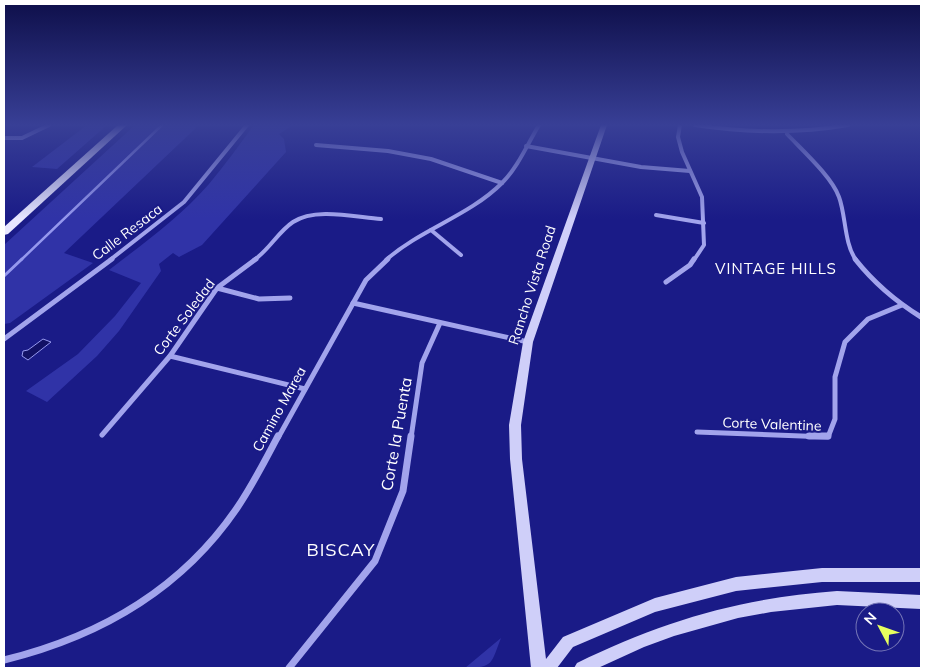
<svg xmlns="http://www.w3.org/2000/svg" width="925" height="672" font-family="Mulish,sans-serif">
<rect width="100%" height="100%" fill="#1a1b87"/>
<g fill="#3033a7">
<path d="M 87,125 L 107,125 L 57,169 L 32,167 Z"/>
<path d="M 135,125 L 199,125 L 64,253 L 93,263 L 10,323 L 4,324 L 4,245 Z"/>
<path d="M 254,125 L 293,125 L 279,134 L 284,139 L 286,152 L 202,245 L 179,257 L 173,253 L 159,264 L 161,271 L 119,331 L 97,356 L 47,402 L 26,391 L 78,354 L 115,316 L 141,283 L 109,270 C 144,243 180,217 209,184 C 225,165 239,145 254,125 Z"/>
<path d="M 501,638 C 491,663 494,668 465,668 Z"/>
</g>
<path fill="#121165" stroke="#9598ee" d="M 43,339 L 51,342 L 28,360 L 22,356 L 23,351 L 28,350 Z"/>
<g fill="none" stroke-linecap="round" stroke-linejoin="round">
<path stroke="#9598ee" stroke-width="2.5" d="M 21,260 L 162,125"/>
<path stroke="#9598ee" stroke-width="3" d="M 4,276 L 22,259"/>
<g stroke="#a2a4ec" stroke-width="4">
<path d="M 680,125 L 678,137 L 682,152 L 702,197 L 704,245 L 694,260"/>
<path d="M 695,125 C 747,133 796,134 848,125"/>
<path d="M 787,134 C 802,150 832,177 839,197 C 846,216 844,243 856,260"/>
<path d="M 4,138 L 22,138 L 49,125"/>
<path d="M 316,145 L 388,151 L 431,159 L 502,183"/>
<path d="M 526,146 L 641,167 L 690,171"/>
<path d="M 656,215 L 704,223"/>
<path d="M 431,230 L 461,255"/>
<path d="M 110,260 L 184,202 L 247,125"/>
<path d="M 254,260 C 269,250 278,232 293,222 C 315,207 355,217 381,219"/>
<path d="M 386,260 C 421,229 469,216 502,183 C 518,167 527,145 539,125"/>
</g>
<g stroke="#a2a4ec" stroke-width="5">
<path d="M 855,259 C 874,283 895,301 921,317"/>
<path d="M 666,282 L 690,265 L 694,259"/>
<path d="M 217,288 L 259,299 L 290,298"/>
<path d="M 353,303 L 528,342"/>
<path d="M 4,339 L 112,259"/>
<path d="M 170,356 L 305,389"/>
<path d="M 697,432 L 828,437 L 835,419 L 835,377 L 845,342 L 868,319 L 902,305"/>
<path d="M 102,435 L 170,356 L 217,288 L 256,259"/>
<path d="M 278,438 L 366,280 L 388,259"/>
<path d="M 411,438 L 422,363 L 440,323"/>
</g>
<g stroke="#a2a4ec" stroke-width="7">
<path d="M 809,436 L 828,436"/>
<path d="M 4,660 C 98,637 181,590 237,508 C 252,486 265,461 278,436"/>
<path d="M 289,668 L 375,561 L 403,491 L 411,436"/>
</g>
<g fill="#cfcff9" fill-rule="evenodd">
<path d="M 601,125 L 607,125 L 533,342 L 521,425 L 522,459 L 546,659 L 563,637 L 655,598 L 736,577 L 822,568 L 921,568 L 921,582 L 822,582 L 736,591 L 655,612 L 573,647 L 557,668 L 531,668 L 510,459 L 509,425 L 523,342 Z"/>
<path d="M 837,591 L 921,595 L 921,609 L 837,605 L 771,612 L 738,618 L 674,636 L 644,647 L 598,668 L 574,668 L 577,663 C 663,621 741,598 837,591 Z"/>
</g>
<path fill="#e8e7ff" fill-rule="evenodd" d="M 118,125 L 127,125 L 8,234 L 4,235 L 4,227 Z"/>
</g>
<linearGradient id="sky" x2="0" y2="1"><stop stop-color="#0e0f4a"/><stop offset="0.57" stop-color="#383f96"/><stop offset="1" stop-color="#383f96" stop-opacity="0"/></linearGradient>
<rect width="925" height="219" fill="url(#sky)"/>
<g text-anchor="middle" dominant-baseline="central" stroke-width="4" stroke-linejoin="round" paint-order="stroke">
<g font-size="14" fill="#fff" stroke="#1a1b87">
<text transform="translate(127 232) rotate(-37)">Calle Resaca</text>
<text transform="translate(532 285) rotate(-72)">Rancho Vista Road</text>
<text transform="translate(184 317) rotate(-53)">Corte Soledad</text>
<text transform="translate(279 409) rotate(-61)">Camino Marea</text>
<text transform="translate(772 424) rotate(2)">Corte Valentine</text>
</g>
<g font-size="15" letter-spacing="1" fill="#fff" stroke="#1a1b87">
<text x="776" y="268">VINTAGE HILLS</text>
</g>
<g font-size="16" fill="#fff" stroke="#1a1b87">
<text transform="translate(396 434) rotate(-80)">Corte la Puenta</text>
</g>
<g font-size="18" letter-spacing="1" fill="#fff" stroke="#1a1b87">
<text x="341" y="549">BISCAY</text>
</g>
</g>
<rect width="925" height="672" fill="none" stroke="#ffffff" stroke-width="10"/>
<g transform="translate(880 627) rotate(311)"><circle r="24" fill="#1a1b87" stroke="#7676b7"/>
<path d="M0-4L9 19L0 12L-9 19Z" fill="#e7fe5e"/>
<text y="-8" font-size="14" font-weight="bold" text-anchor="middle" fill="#ffffff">N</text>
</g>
</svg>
